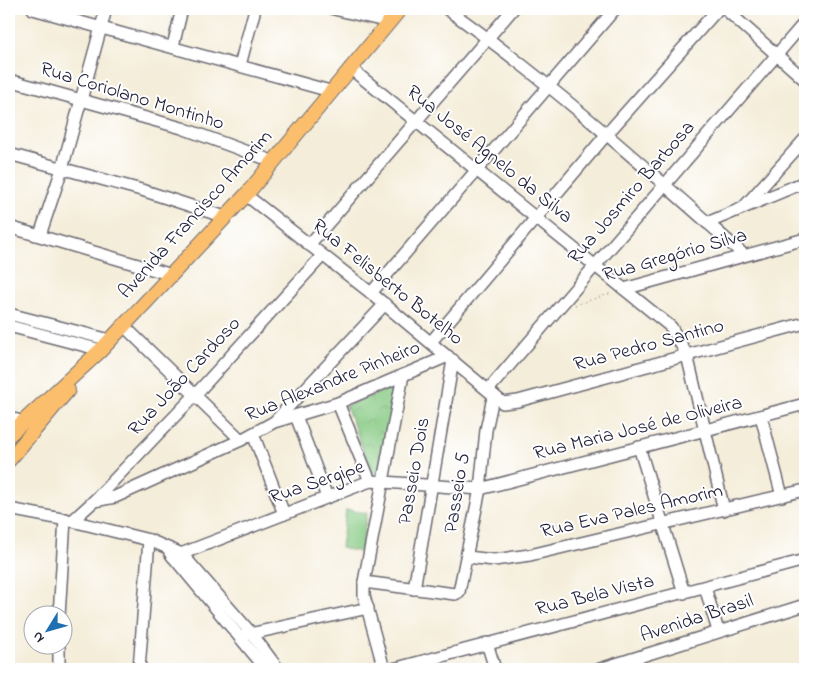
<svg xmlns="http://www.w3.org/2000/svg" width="814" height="678" font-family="'Indie Flower',sans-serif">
<defs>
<pattern id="park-crowns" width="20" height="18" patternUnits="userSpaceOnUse" patternTransform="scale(1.25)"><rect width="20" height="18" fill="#88cb84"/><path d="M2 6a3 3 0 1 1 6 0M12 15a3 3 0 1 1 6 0" fill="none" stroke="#75ae73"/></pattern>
</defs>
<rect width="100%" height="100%" fill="#fff"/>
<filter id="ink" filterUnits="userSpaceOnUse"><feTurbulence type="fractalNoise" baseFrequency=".02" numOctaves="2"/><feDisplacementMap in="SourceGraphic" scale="10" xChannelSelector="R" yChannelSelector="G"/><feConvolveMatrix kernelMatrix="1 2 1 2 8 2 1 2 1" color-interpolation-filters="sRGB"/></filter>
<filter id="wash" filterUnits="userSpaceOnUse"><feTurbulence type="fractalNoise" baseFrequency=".0096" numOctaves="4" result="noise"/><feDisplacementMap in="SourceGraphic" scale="20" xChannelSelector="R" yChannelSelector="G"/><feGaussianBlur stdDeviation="1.12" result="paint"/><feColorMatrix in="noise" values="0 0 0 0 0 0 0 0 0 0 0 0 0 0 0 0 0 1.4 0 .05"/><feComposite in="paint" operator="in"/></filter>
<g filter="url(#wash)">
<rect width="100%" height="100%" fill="#f4edd9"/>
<path fill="#88cb84" stroke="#557660" d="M 346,510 L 367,513 L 361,552 L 341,548 Z"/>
<path fill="url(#park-crowns)" stroke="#557660" d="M 394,387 L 380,472 L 373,474 L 346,406 Z"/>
</g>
<g filter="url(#ink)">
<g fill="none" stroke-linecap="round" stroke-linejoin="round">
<defs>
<g id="minor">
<path d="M 33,9 L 330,91"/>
<path d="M 334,9 L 389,22"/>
<path d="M 447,9 C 552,83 648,170 744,255"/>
<path d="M 725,9 L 805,80"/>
<path d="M 173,46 L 182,9"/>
<path d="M 240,65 L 255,9"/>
<path d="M 350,68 L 671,327 L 687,355 L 724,510"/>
<path d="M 9,80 L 182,128 L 272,161"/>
<path d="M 9,154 L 145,191 L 225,217"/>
<path d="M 246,195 L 371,293 L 503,403 L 518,401 L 805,323"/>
<path d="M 744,207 L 805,139"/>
<path d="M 707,223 L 805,182"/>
<path d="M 9,227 L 172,275"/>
<path d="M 40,235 L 62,169 L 106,9"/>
<path d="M 309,245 L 513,9"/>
<path d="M 624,289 L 805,239"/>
<path d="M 371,293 L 615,9"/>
<path d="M 9,314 L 110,340"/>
<path d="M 9,326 L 101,350"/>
<path d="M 124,326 L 241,440"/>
<path d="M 431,342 L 606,135 L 718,9"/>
<path d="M 488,390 L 805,22"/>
<path d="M 338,403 L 370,481"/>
<path d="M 296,416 L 327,497"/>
<path d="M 761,416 L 782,496"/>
<path d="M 9,418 L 30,423"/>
<path d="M 276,420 L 385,304"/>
<path d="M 253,434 L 284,514"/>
<path d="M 639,447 L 684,593"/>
<path d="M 94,501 L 115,497 L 241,440 L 274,422 L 338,403 L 448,356"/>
<path d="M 9,509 L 72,521 L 149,540 L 182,554 L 252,634 L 278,669"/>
<path d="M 72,521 L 94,501 L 196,394 L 322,256"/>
<path d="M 170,553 L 266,669"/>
<path d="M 173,557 L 370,481 L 480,489 L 805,404"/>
<path d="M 467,557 L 494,560 L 530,555 L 805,490"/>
<path d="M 364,582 L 455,594 L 459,592 L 480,489 L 486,430 L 492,402 L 496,398"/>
<path d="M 705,587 L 718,631"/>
<path d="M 414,589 L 453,360"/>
<path d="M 59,616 L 65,519"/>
<path d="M 245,635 L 368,608"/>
<path d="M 487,643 L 495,669"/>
<path d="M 59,669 L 59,646"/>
<path d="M 139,669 L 149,540"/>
<path d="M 384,669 L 364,596 L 364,582 L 403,375"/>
<path d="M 393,669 L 805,560"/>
<path d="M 600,669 L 805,605"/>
</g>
<g id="major">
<path d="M 9,435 L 101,350 L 246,195 L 400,9"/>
<path d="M 9,460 L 68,390"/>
</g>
</defs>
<use href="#minor" stroke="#6c6972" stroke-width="14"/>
<use href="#major" stroke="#6c6972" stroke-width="16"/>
<path stroke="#6c6972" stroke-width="1" stroke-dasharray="1 4" stroke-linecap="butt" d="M 575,305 L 612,293"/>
<use href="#minor" stroke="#fff" stroke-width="11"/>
<use href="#major" stroke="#fabe6d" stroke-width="14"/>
</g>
</g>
<g text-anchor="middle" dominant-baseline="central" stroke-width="4" stroke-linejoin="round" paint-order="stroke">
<g font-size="20" fill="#22223b" stroke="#fff">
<text transform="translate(132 97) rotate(17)">Rua Coriolano Montinho</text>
<text transform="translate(489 155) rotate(39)">Rua José Agnelo da Silva</text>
<text transform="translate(632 193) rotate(-49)">Rua Josmiro Barbosa</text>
<text transform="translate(196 215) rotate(-48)">Avenida Francisco Amorim</text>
<text transform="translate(675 256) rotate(-16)">Rua Gregório Silva</text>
<text transform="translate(387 283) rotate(39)">Rua Felisberto Botelho</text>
<text transform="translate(649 346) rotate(-15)">Rua Pedro Santino</text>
<text transform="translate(185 377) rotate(-47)">Rua João Cardoso</text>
<text transform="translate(333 382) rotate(-22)">Rua Alexandre Pinheiro</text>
<text transform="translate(638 429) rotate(-14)">Rua Maria José de Oliveira</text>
<text transform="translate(415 471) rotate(-80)">Passeio Dois</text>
<text transform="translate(317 483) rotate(-19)">Rua Sergipe</text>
<text transform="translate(458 493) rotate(-81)">Passeio 5</text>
<text transform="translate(632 512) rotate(-13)">Rua Eva Pales Amorim</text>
<text transform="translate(595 596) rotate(-14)">Rua Bela Vista</text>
<text transform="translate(697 619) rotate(-18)">Avenida Brasil</text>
</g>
</g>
<rect width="814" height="678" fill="none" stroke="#fff" stroke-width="30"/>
<g transform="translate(48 630) rotate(233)"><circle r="24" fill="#ffffff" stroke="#a7a7b1"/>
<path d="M0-4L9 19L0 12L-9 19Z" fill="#1f6fb2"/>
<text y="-8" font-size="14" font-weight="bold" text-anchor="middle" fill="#22223b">N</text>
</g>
</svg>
